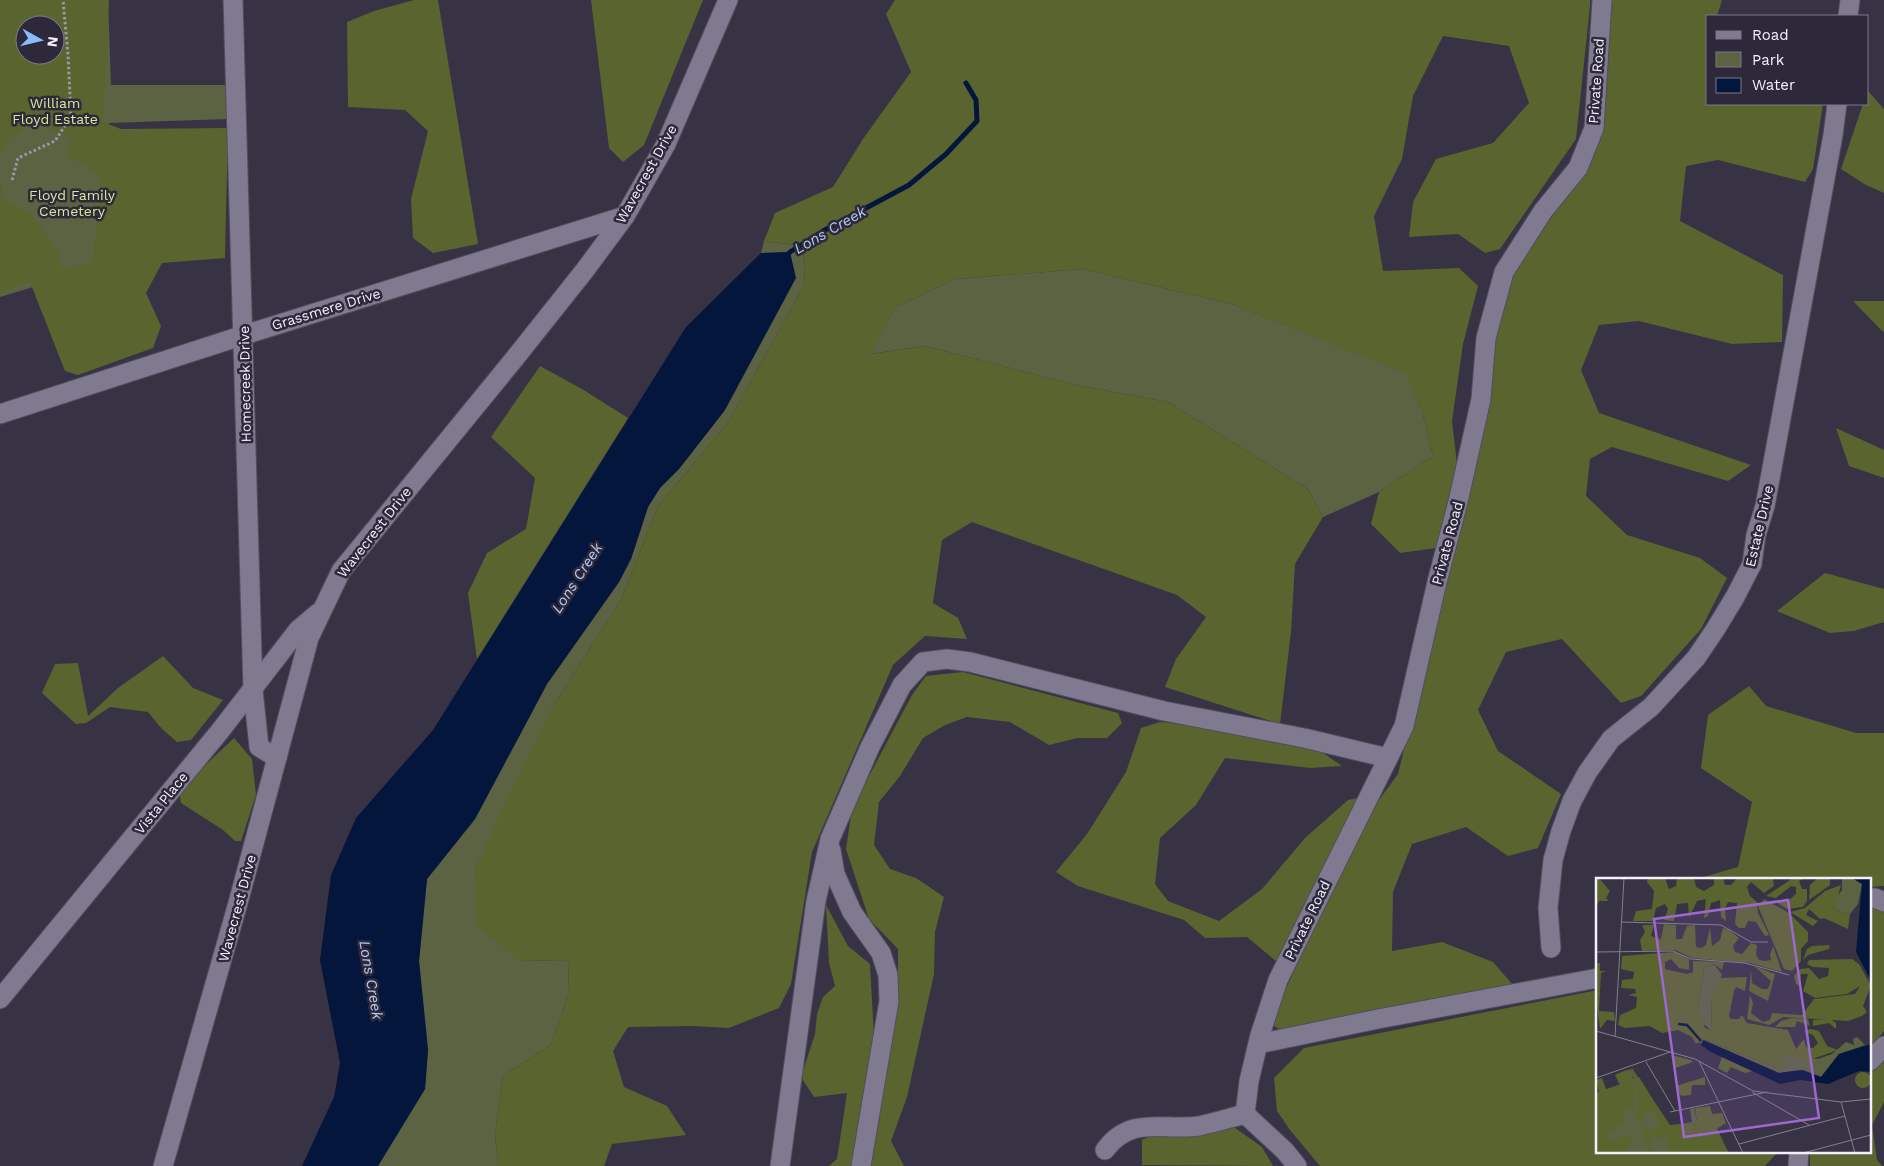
<svg xmlns="http://www.w3.org/2000/svg" width="1884" height="1166" font-family="'Work Sans',sans-serif">
<rect width="100%" height="100%" fill="#373345"/>
<g fill="#5b6342" fill-rule="evenodd">
<path d="M 0,0 L 108,0 L 111,85 L 226,85 L 228,119 L 109,123 L 96,268 L 0,297 ZM 25,25 L 55,25 L 55,55 L 25,55 Z"/>
<path d="M 764,241 L 803,246 L 805,284 L 727,424 L 658,506 L 621,600 L 555,703 L 475,870 L 519,961 L 568,960 L 569,992 L 551,1045 L 503,1076 L 495,1133 L 498,1166 L 378,1166 L 425,1089 L 428,1050 L 419,961 L 427,879 L 475,819 L 547,684 L 619,582 L 631,559 L 648,507 L 660,488 L 679,469 L 725,410 L 790,252 L 761,253 Z"/>
<path d="M 1083,269 L 1232,304 L 1406,373 L 1422,411 L 1433,456 L 1379,492 L 1323,517 L 1308,489 L 1168,402 L 1076,385 L 925,346 L 870,354 L 896,307 L 955,279 Z"/>
</g>
<g fill="#5a642f" fill-rule="evenodd">
<path d="M 0,0 L 109,0 L 103,122 L 121,129 L 228,128 L 225,258 L 162,263 L 146,293 L 161,326 L 153,348 L 78,375 L 65,371 L 30,282 L 0,293 L 0,175 L 3,199 L 30,213 L 56,248 L 62,268 L 93,262 L 101,178 L 83,164 L 68,158 L 70,137 L 31,121 L 9,140 L 0,157 ZM 25,25 L 55,25 L 55,55 L 25,55 Z"/>
<path d="M 414,0 L 438,0 L 478,244 L 433,253 L 413,238 L 411,199 L 428,131 L 405,110 L 348,107 L 347,22 L 374,11 Z"/>
<path d="M 591,0 L 703,0 L 644,145 L 623,162 L 609,148 Z"/>
<path d="M 895,0 L 1590,0 L 1590,6 L 1576,139 L 1500,249 L 1485,253 L 1458,234 L 1409,237 L 1413,202 L 1436,159 L 1493,143 L 1529,103 L 1509,46 L 1443,36 L 1413,96 L 1402,159 L 1374,216 L 1383,271 L 1459,268 L 1478,286 L 1463,344 L 1452,421 L 1457,464 L 1436,548 L 1400,553 L 1371,524 L 1379,492 L 1433,456 L 1422,411 L 1405,373 L 1232,304 L 1083,269 L 955,279 L 896,307 L 871,354 L 925,346 L 1076,385 L 1168,402 L 1308,489 L 1323,517 L 1295,564 L 1291,632 L 1280,724 L 1165,687 L 1176,659 L 1206,617 L 1177,595 L 972,522 L 942,540 L 933,603 L 958,618 L 967,639 L 925,636 L 893,665 L 812,852 L 791,984 L 779,1008 L 729,1028 L 694,1026 L 628,1027 L 613,1051 L 624,1087 L 667,1106 L 686,1135 L 612,1144 L 604,1166 L 498,1166 L 495,1133 L 503,1076 L 551,1045 L 569,992 L 568,960 L 519,961 L 476,924 L 475,870 L 502,810 L 555,703 L 621,600 L 658,506 L 727,424 L 805,284 L 803,246 L 764,241 L 775,213 L 833,187 L 863,139 L 911,72 L 886,14 Z"/>
<path d="M 1610,0 L 1722,0 L 1717,16 L 1708,16 L 1708,104 L 1823,104 L 1813,169 L 1805,182 L 1718,160 L 1686,166 L 1680,221 L 1783,275 L 1782,342 L 1732,344 L 1639,321 L 1599,325 L 1581,370 L 1599,413 L 1751,465 L 1728,481 L 1612,447 L 1590,459 L 1586,496 L 1627,535 L 1700,558 L 1727,578 L 1701,629 L 1641,696 L 1621,703 L 1562,639 L 1506,652 L 1478,710 L 1498,751 L 1561,794 L 1538,848 L 1508,856 L 1466,827 L 1412,844 L 1393,892 L 1392,951 L 1442,942 L 1493,962 L 1513,985 L 1281,1030 L 1274,1026 L 1278,1005 L 1368,815 L 1398,774 L 1489,403 L 1498,316 L 1510,279 L 1596,144 Z"/>
<path d="M 1868,91 L 1884,109 L 1884,193 L 1866,185 L 1841,169 L 1863,104 L 1868,104 Z"/>
<path d="M 1853,301 L 1884,301 L 1884,332 L 1881,330 Z"/>
<path d="M 540,366 L 582,389 L 628,418 L 477,659 L 468,593 L 487,553 L 526,529 L 535,478 L 491,437 Z"/>
<path d="M 1836,428 L 1884,450 L 1884,478 L 1849,466 Z"/>
<path d="M 1825,573 L 1884,589 L 1884,622 L 1854,631 L 1830,633 L 1777,611 Z"/>
<path d="M 163,656 L 193,688 L 223,700 L 191,740 L 177,742 L 162,729 L 148,712 L 110,707 L 86,723 L 76,724 L 42,693 L 55,664 L 78,663 L 88,716 L 118,688 Z"/>
<path d="M 963,672 L 1118,713 L 1122,723 L 1107,738 L 1077,738 L 1049,745 L 1010,722 L 967,717 L 945,725 L 923,738 L 900,776 L 879,802 L 874,845 L 890,869 L 916,878 L 944,897 L 935,932 L 934,974 L 907,1097 L 891,1141 L 904,1166 L 869,1166 L 898,986 L 898,949 L 869,919 L 846,849 L 852,808 L 912,695 L 926,676 Z"/>
<path d="M 1749,686 L 1766,706 L 1856,733 L 1884,733 L 1884,886 L 1870,887 L 1870,880 L 1693,880 L 1738,867 L 1752,802 L 1701,768 L 1708,715 Z"/>
<path d="M 1160,722 L 1200,725 L 1313,746 L 1342,766 L 1310,768 L 1225,758 L 1196,805 L 1160,838 L 1155,884 L 1168,901 L 1219,921 L 1262,889 L 1305,838 L 1348,800 L 1363,797 L 1277,962 L 1247,937 L 1205,938 L 1184,920 L 1078,886 L 1056,872 L 1087,834 L 1126,772 L 1141,728 Z"/>
<path d="M 234,738 L 252,759 L 256,795 L 241,841 L 235,841 L 223,830 L 181,803 L 179,790 Z"/>
<path d="M 1874,904 L 1884,912 L 1884,1031 L 1870,1048 L 1870,905 Z"/>
<path d="M 826,905 L 848,946 L 870,964 L 875,1055 L 853,1166 L 829,1166 L 837,1159 L 847,1093 L 814,1097 L 801,1077 L 815,1034 L 817,1014 L 823,997 L 835,986 L 829,963 Z"/>
<path d="M 1598,990 L 1598,1152 L 1778,1152 L 1765,1166 L 1320,1166 L 1290,1130 L 1277,1111 L 1274,1078 L 1304,1048 Z"/>
<path d="M 1883,1060 L 1884,1060 L 1884,1102 L 1872,1125 L 1877,1160 L 1882,1166 L 1810,1166 L 1810,1152 L 1870,1152 L 1870,1073 Z"/>
<path d="M 1231,1125 L 1262,1147 L 1273,1166 L 1142,1165 L 1142,1140 L 1162,1131 Z"/>
</g>
<path fill="#04163c" d="M 790,252 L 796,278 L 725,410 L 679,469 L 660,488 L 648,507 L 631,559 L 619,582 L 547,684 L 475,819 L 427,879 L 419,961 L 428,1050 L 425,1089 L 378,1166 L 302,1166 L 334,1097 L 340,1063 L 320,960 L 331,875 L 356,818 L 433,730 L 686,327 L 761,253 Z"/>
<g fill="none" stroke-linecap="round" stroke-linejoin="round">
<path stroke="#04163c" stroke-width="5" d="M 786,257 L 790,252 L 823,231 L 909,185 L 946,154 L 977,121 L 976,100 L 966,83"/>
<defs>
<g id="minor">
<path d="M 233,0 L 253,690 L 259,747 L 277,758"/>
<path d="M 1848,16 L 1850,0"/>
<path d="M 0,414 L 244,335 L 625,216"/>
<path d="M 831,850 L 835,874 L 852,912 L 881,953 L 888,975 L 889,1001 L 861,1166"/>
<path d="M 1870,898 L 1875,898 L 1884,902"/>
<path d="M 1551,948 L 1548,908 L 1553,860 L 1561,831 L 1572,801 L 1587,773 L 1611,739 L 1651,707 L 1696,658 L 1715,630 L 1735,597 L 1752,564 L 1756,535 L 1765,506 L 1833,135 L 1837,104"/>
<path d="M 0,999 L 220,731 L 298,630 L 318,613"/>
<path d="M 1258,1044 L 1378,1019 L 1598,978"/>
<path d="M 1870,1061 L 1884,1046"/>
<path d="M 1105,1150 C 1130,1115 1163,1131 1199,1126 C 1214,1123 1230,1118 1245,1114"/>
<path d="M 163,1166 L 238,903 L 309,638 L 341,571 L 515,358 L 585,270 L 625,216 L 666,144 L 728,0"/>
<path d="M 780,1166 L 816,901 L 830,839 L 870,747 L 902,685 L 923,662 L 947,659 L 970,662 L 1164,711 L 1304,738 L 1388,758"/>
<path d="M 1297,1166 L 1285,1151 L 1245,1114 L 1249,1081 L 1260,1035 L 1278,980 L 1404,726 L 1437,582 L 1458,502 L 1481,399 L 1486,338 L 1504,272 L 1543,211 L 1578,168 L 1594,128 L 1602,0"/>
<path d="M 1798,1166 L 1799,1152"/>
</g>
</defs>
<use href="#minor" stroke="#524e5d" stroke-width="21"/>
<path stroke="#9c98a7" stroke-width="3" stroke-dasharray="2.5 2.5" stroke-linecap="butt" d="M 12,180 L 18,158 L 55,141 L 71,116 L 68,55 L 63,0"/>
<use href="#minor" stroke="#7f7a8f" stroke-width="19"/>
</g>
<g text-anchor="middle" dominant-baseline="central" stroke-width="5" stroke-linejoin="round" paint-order="stroke">
<g font-size="14" fill="#f3f0fc" stroke="#2d293b">
<text transform="translate(1596 81) rotate(-86)">Private Road</text>
<text transform="translate(646 174) rotate(-61)">Wavecrest Drive</text>
<text transform="translate(326 309) rotate(-17)">Grassmere Drive</text>
<text transform="translate(245 384) rotate(-91)">Homecreek Drive</text>
<text transform="translate(1759 526) rotate(-77)">Estate Drive</text>
<text transform="translate(374 532) rotate(-52)">Wavecrest Drive</text>
<text transform="translate(1447 543) rotate(-75)">Private Road</text>
<text transform="translate(161 803) rotate(-51)">Vista Place</text>
<text transform="translate(237 908) rotate(-75)">Wavecrest Drive</text>
<text transform="translate(1307 920) rotate(-64)">Private Road</text>
</g>
<g font-size="14" fill="#d6e996" stroke="#2d293b">
<text x="55" y="103">William<tspan x="55" dy="16">Floyd Estate</tspan></text>
<text x="72" y="195">Floyd Family<tspan x="72" dy="16">Cemetery</tspan></text>
</g>
<g font-size="15" font-style="italic" fill="#b1c9f3" stroke="#2d293b">
<text transform="translate(830 230) rotate(-30)">Lons Creek</text>
<text transform="translate(577 578) rotate(-57)">Lons Creek</text>
<text transform="translate(371 980) rotate(80)">Lons Creek</text>
</g>
</g>
<g transform="translate(1596 878)">
<rect width="275" height="275" fill="#373345"/>
<path d="M 246,0 L 256,0 L 266,6 L 262,26 L 254,36 L 238,32 L 240,20 L 246,12 ZM 118,86 L 126,97 L 116,117 L 115,152 L 105,144 L 102,129 L 108,90 ZM 261,159 L 269,167 L 243,176 L 225,199 L 202,192 L 183,195 L 108,162 L 104,166 L 104,162 L 108,161 L 181,190 L 190,177 L 222,181 L 236,176 L 250,164 L 258,167 L 257,161 ZM 34,191 L 37,201 L 43,199 L 73,248 L 96,244 L 94,231 L 98,230 L 101,244 L 118,243 L 132,275 L 0,275 L 0,215 L 33,203 L 30,193 Z" fill="#5b6342"/>
<path d="M 3,0 L 14,13 L 10,20 L 13,23 L 3,23 L 0,28 L 0,1 ZM 52,0 L 69,0 L 73,11 L 80,8 L 81,0 L 98,0 L 100,9 L 108,13 L 118,7 L 118,0 L 127,0 L 129,7 L 135,7 L 141,0 L 177,0 L 178,8 L 168,15 L 155,4 L 151,9 L 154,18 L 161,24 L 162,35 L 173,57 L 169,58 L 160,44 L 152,43 L 149,50 L 143,50 L 139,46 L 141,25 L 132,24 L 129,30 L 130,43 L 125,39 L 124,22 L 115,25 L 112,38 L 108,40 L 110,21 L 101,23 L 93,40 L 92,25 L 81,26 L 78,43 L 68,42 L 72,31 L 69,26 L 60,30 L 57,43 L 37,43 L 40,33 L 56,31 L 58,13 L 51,4 ZM 197,0 L 208,0 L 203,3 L 206,11 L 211,11 L 211,23 L 207,29 L 191,31 L 180,24 L 192,23 L 200,16 L 200,9 L 195,8 L 180,20 L 170,18 ZM 222,0 L 234,0 L 234,7 L 213,22 L 214,7 ZM 245,7 L 238,32 L 254,36 L 252,51 L 228,40 L 224,41 L 213,31 L 210,37 L 222,43 L 217,48 L 194,34 L 209,30 L 229,13 ZM 168,21 L 193,35 L 212,54 L 212,63 L 205,71 L 205,83 L 196,93 L 188,91 L 162,28 ZM 68,46 L 80,47 L 80,61 L 86,61 L 91,48 L 99,47 L 100,69 L 105,70 L 110,67 L 114,49 L 116,68 L 124,62 L 127,50 L 133,52 L 143,60 L 137,68 L 139,74 L 146,76 L 155,65 L 161,67 L 160,76 L 163,82 L 169,83 L 175,82 L 174,77 L 177,68 L 186,94 L 155,85 L 96,80 L 79,72 L 46,73 L 44,62 L 49,54 L 46,47 L 58,47 L 55,58 L 65,61 ZM 234,67 L 233,71 L 212,77 L 207,82 L 211,71 L 216,68 ZM 79,74 L 93,81 L 93,92 L 83,90 L 75,81 L 69,84 L 69,91 L 91,96 L 97,94 L 97,83 L 128,84 L 126,92 L 118,86 L 108,90 L 102,129 L 109,150 L 115,152 L 116,117 L 123,100 L 151,99 L 149,113 L 140,109 L 138,113 L 133,138 L 135,141 L 143,141 L 146,137 L 151,145 L 192,152 L 200,171 L 208,161 L 210,169 L 217,170 L 222,165 L 217,157 L 208,154 L 214,151 L 223,153 L 231,168 L 242,172 L 211,183 L 190,177 L 187,189 L 181,190 L 108,161 L 100,166 L 96,159 L 82,152 L 66,155 L 54,148 L 29,150 L 22,147 L 24,137 L 40,130 L 41,119 L 32,117 L 40,115 L 39,111 L 25,110 L 26,102 L 37,101 L 38,94 L 25,91 L 26,78 ZM 256,81 L 263,86 L 275,108 L 267,128 L 271,134 L 266,138 L 252,143 L 187,139 L 173,147 L 151,141 L 154,117 L 157,125 L 155,135 L 167,144 L 174,142 L 176,135 L 206,137 L 218,121 L 259,116 L 264,108 L 251,116 L 219,120 L 207,113 L 212,96 L 205,96 L 204,108 L 200,106 L 198,98 L 204,91 L 213,90 L 223,101 L 232,98 L 233,90 L 217,89 L 211,86 L 213,82 ZM 0,85 L 4,85 L 4,93 L 10,93 L 5,95 L 3,133 L 18,134 L 19,143 L 11,142 L 4,151 L 0,122 ZM 158,88 L 179,96 L 172,123 L 153,113 L 155,91 L 156,105 L 166,111 L 172,111 L 175,103 ZM 196,140 L 212,141 L 214,148 L 201,143 L 199,149 L 179,149 L 185,143 ZM 234,141 L 240,145 L 240,151 L 233,145 L 217,148 L 217,142 ZM 76,177 L 95,182 L 97,184 L 79,190 ZM 126,179 L 157,193 L 149,195 L 135,189 L 131,195 L 122,190 ZM 36,190 L 74,247 L 101,245 L 99,230 L 114,228 L 116,236 L 126,235 L 130,245 L 120,251 L 133,275 L 72,275 L 71,260 L 56,259 L 53,253 L 64,246 L 58,233 L 46,236 L 46,244 L 42,242 L 41,208 L 34,193 ZM 30,192 L 39,210 L 38,233 L 31,231 L 27,223 L 28,244 L 12,255 L 11,261 L 21,262 L 30,257 L 38,262 L 27,275 L 0,275 L 0,217 L 3,214 L 0,202 L 6,200 L 10,211 L 21,209 L 24,207 L 19,197 ZM259 202a8 8 0 1 1 16 0a8 8 0 1 1-16 0ZM 109,199 L 109,207 L 96,207 L 95,217 L 85,218 L 80,208 ZM 45,247 L 50,249 L 55,261 L 53,268 L 59,275 L 52,272 Z" fill="#5a642f"/>
<path d="M 256,0 L 275,0 L 275,103 L 260,74 L 266,6 ZM 107,162 L 183,195 L 207,192 L 225,199 L 243,176 L 275,166 L 275,194 L 263,193 L 232,206 L 205,202 L 184,206 L 115,174 L 105,167 Z" fill="#04163c"/>
<path fill="none" stroke="#04163c" stroke-width="2.5" d="M 82,146 L 91,147 L 105,163"/>
<path fill="none" stroke="#827f8e" stroke-width="1" d="M 26,44 L 125,47 L 155,64 L 172,64M 0,74 L 77,73 L 95,81 L 149,85 L 193,97M 0,153 L 99,181 L 157,213 L 245,224 L 275,221M 19,158 L 28,0M 103,183 L 147,275M 50,184 L 79,233M 0,200 L 74,174M 156,214 L 213,247M 245,224 L 259,275M 74,234 L 171,214M 143,266 L 249,238M 207,275 L 275,257"/>
<path fill="#9f67d1" fill-opacity="0.15" stroke="#9f67d1" stroke-width="2.5" d="M 192,22 L 223,240 L 88,259 L 58,41 Z"/>
<rect width="275" height="275" fill="none" stroke="#f3f0fc" stroke-width="2.5"/>
</g>
<rect x="1706" y="15" width="162" height="90" fill="#2d293b" stroke="#7c7988"/>
<rect x="1716" y="31" width="25" height="8" fill="#7f7a8f" stroke="#7c7988"/>
<text x="1752" y="40" font-size="15" fill="#f3f0fc">Road</text>
<rect x="1716" y="52" width="25" height="15" fill="#5b6342" stroke="#7c7988"/>
<text x="1752" y="65" font-size="15" fill="#f3f0fc">Park</text>
<rect x="1716" y="78" width="25" height="15" fill="#04163c" stroke="#7c7988"/>
<text x="1752" y="90" font-size="15" fill="#f3f0fc">Water</text>
<g transform="translate(40 40) rotate(98)"><circle r="24" fill="#2d293b" stroke="#7c7988"/>
<path d="M0-4L9 19L0 12L-9 19Z" fill="#8bbafc"/>
<text y="-8" font-size="14" font-weight="bold" text-anchor="middle" fill="#f3f0fc">N</text>
</g>
</svg>
